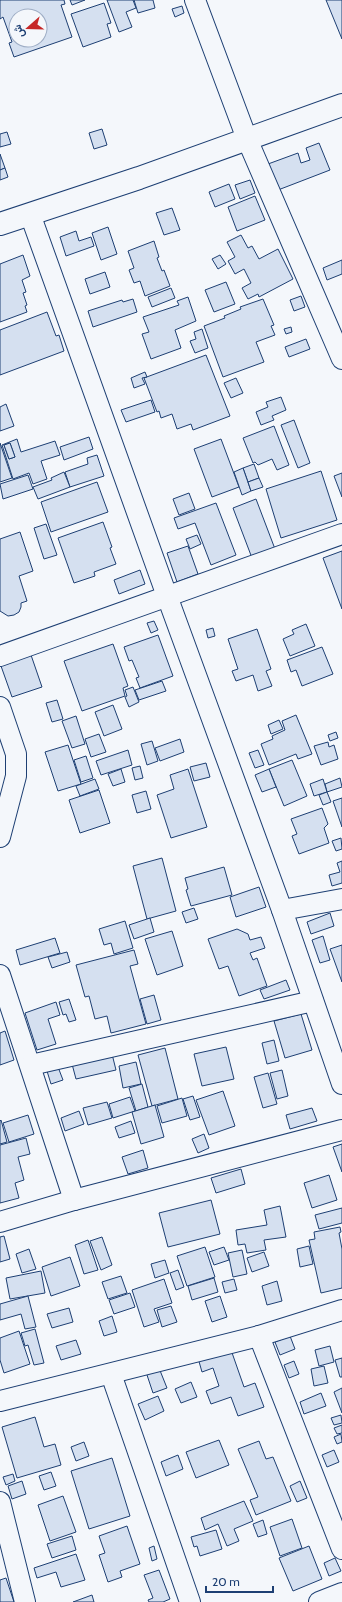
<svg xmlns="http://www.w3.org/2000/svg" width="342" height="1602" font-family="Cabin,Vazirmatn,sans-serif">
<rect width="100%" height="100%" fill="#f4f7fb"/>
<g fill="#d5e0f0" stroke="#1d3f73" fill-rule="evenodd">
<path d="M 0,0 L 64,0 L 65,4 L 61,5 L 72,37 L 14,57 L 9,43 L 12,42 L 3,17 L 0,19 ZM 16,16 L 40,16 L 40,40 L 16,40 Z"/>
<path d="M 70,0 L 85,0 L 72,5 Z"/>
<path d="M 107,0 L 133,0 L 136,8 L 126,12 L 132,27 L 119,32 Z"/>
<path d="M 134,0 L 153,0 L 155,8 L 138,13 Z"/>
<path d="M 326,0 L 342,0 L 342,39 Z"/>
<path d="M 104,3 L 111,23 L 107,24 L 111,37 L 83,47 L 71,14 Z"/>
<path d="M 182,6 L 184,13 L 175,17 L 172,9 Z"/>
<path d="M 102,129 L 107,145 L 94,149 L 89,133 Z"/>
<path d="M 7,132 L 11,144 L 0,147 L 0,134 Z"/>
<path d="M 319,143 L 330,170 L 278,190 L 268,164 L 298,153 L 301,163 L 310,160 L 306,148 Z"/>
<path d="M 0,154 L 5,168 L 0,170 Z"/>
<path d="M 5,168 L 8,177 L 0,180 L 0,170 Z"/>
<path d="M 250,180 L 255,193 L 240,199 L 235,185 Z"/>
<path d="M 229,184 L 235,199 L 215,207 L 209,192 Z"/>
<path d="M 255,196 L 265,220 L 237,231 L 228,207 Z"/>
<path d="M 172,208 L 180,230 L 164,235 L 156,213 Z"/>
<path d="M 108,227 L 117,254 L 101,260 L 92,233 Z"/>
<path d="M 76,231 L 79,241 L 91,237 L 94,246 L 66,256 L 60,237 Z"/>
<path d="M 241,235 L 248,248 L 252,246 L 259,259 L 278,249 L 293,279 L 259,297 L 258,294 L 248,299 L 242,288 L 251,283 L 244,269 L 235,274 L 228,261 L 235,257 L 227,242 Z"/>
<path d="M 154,241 L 159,257 L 157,258 L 162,271 L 164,270 L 170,286 L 145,296 L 140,281 L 134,283 L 129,270 L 134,268 L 128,251 Z"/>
<path d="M 23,255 L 30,276 L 22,280 L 26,292 L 23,293 L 27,305 L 25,306 L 27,312 L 0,322 L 0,264 Z"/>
<path d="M 220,255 L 226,264 L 218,269 L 212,259 Z"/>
<path d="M 342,260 L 342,274 L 327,280 L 323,268 Z"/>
<path d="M 105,272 L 110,287 L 90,294 L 85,279 Z"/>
<path d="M 226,282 L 235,304 L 214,312 L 205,290 Z"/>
<path d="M 171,288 L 175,298 L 152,307 L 148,297 Z"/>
<path d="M 301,296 L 305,307 L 294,311 L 290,300 Z"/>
<path d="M 188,297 L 196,321 L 175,330 L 181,348 L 151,359 L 142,334 L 149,332 L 143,317 L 179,305 L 177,301 Z"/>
<path d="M 133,299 L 137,312 L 93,327 L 88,311 L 122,300 L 123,302 Z"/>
<path d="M 263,299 L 274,325 L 271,326 L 275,335 L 256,342 L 264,362 L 223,377 L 204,326 L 225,318 L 224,316 L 241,309 L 240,307 Z"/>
<path d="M 47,312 L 56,336 L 59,335 L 64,351 L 0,375 L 0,330 Z"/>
<path d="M 291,327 L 292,332 L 286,334 L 284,329 Z"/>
<path d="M 202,329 L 208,348 L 195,353 L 190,341 L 196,339 L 194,332 Z"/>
<path d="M 306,339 L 310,349 L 289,357 L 285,347 Z"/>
<path d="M 206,355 L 230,416 L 193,430 L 191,424 L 177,429 L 172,414 L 161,418 L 159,411 L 157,412 L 144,378 Z"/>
<path d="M 145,372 L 147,377 L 142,378 L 145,384 L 134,388 L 131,378 Z"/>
<path d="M 236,378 L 243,393 L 231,398 L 224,383 Z"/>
<path d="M 281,397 L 286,410 L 272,416 L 274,420 L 261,425 L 256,412 L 268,407 L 266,402 Z"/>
<path d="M 151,400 L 155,412 L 126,422 L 121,410 Z"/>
<path d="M 6,404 L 14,426 L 0,431 L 0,407 Z"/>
<path d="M 294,420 L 310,463 L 298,468 L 281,425 Z"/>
<path d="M 274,426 L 289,465 L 277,470 L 272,459 L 258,465 L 255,462 L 253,463 L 243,438 Z"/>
<path d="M 89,437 L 93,449 L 64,460 L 60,447 Z"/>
<path d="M 17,439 L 21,452 L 55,441 L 60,455 L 41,461 L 47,479 L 33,484 L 29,473 L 13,479 L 2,445 ZM 10,443 L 15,457 L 9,459 L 4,445 Z"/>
<path d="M 221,439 L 239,487 L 212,497 L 194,449 Z"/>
<path d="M 0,443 L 12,478 L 0,482 Z"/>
<path d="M 10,443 L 15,457 L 9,459 L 4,445 Z"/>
<path d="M 97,455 L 104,476 L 70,487 L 65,472 L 88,464 L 87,458 Z"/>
<path d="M 254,464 L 259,478 L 248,482 L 243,468 Z"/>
<path d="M 243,468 L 251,491 L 242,495 L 234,472 Z"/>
<path d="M 321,471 L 337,520 L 281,538 L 266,489 Z"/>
<path d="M 64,472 L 70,487 L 38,499 L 33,487 L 52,480 L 51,478 Z"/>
<path d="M 342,473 L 342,497 L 334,476 Z"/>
<path d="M 28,475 L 33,489 L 3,499 L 0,484 Z"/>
<path d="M 259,478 L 263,487 L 251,491 L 248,482 Z"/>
<path d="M 97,482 L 108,512 L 51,532 L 41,502 Z"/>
<path d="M 189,493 L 195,509 L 179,515 L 173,499 Z"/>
<path d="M 256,499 L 275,549 L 252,558 L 233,508 Z"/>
<path d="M 216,503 L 236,555 L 211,565 L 195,523 L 178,529 L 174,518 Z"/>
<path d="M 103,522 L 112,547 L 110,548 L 116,564 L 94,572 L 95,576 L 74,583 L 58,538 Z"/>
<path d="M 46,524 L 57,555 L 44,559 L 34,528 Z"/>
<path d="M 20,532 L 33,571 L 19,576 L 27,601 L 21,603 L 21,607 L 19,612 L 14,615 L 8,616 L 0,611 L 0,539 Z"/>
<path d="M 197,535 L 201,544 L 190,549 L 186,539 Z"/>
<path d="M 188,546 L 198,574 L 177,582 L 167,553 Z"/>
<path d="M 342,551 L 342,609 L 323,558 Z"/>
<path d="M 140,570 L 145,584 L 119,594 L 114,580 Z"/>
<path d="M 154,621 L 158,630 L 151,633 L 147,623 Z"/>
<path d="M 306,624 L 315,646 L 290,656 L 283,639 L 294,634 L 292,630 Z"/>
<path d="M 213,628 L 215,636 L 208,638 L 206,630 Z"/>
<path d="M 257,629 L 271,669 L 266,671 L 272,686 L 258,691 L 253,675 L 236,681 L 232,671 L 238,669 L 228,639 Z"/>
<path d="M 158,635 L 173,676 L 140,688 L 136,678 L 139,677 L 132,660 L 129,661 L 124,647 Z"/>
<path d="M 113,644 L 128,686 L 123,688 L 125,696 L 82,711 L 64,661 Z"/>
<path d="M 322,647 L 333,674 L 302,686 L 296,670 L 291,672 L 287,660 Z"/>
<path d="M 31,655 L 42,687 L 12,697 L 1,666 Z"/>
<path d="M 162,681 L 166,691 L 139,700 L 135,690 Z"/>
<path d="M 133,687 L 139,702 L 129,707 L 125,697 L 127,696 L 125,690 Z"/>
<path d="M 57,700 L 63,719 L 52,722 L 46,703 Z"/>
<path d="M 113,705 L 122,729 L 104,736 L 95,712 Z"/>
<path d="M 296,715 L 312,754 L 298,759 L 296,754 L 269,765 L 261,744 L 273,739 L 272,736 L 285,730 L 282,721 Z"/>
<path d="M 76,716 L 85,744 L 72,748 L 62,721 Z"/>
<path d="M 279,720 L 283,729 L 271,734 L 268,725 Z"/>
<path d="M 336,732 L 338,738 L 330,741 L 328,735 Z"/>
<path d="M 99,734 L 106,752 L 91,757 L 85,739 Z"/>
<path d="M 180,739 L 184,752 L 160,761 L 155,748 Z"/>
<path d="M 152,741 L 158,761 L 147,765 L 141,744 Z"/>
<path d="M 328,742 L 329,747 L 334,745 L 338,759 L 321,765 L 314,746 Z"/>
<path d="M 68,745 L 81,784 L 58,791 L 45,752 Z"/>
<path d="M 128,750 L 132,765 L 101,775 L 96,761 Z"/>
<path d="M 258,750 L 264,765 L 255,768 L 249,753 Z"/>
<path d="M 86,756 L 93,778 L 81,782 L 74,760 Z"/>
<path d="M 292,760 L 307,796 L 284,806 L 269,769 Z"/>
<path d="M 206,763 L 210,777 L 194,781 L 190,767 Z"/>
<path d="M 140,766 L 143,778 L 135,780 L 132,768 Z"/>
<path d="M 121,769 L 125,782 L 113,786 L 108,774 Z"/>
<path d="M 188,769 L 207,827 L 171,838 L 157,795 L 174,789 L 170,775 Z"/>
<path d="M 269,769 L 276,787 L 262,792 L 255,775 Z"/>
<path d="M 340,778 L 342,787 L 327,792 L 325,784 Z"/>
<path d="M 95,779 L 99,789 L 80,796 L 76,786 Z"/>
<path d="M 323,779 L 327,792 L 314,796 L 310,784 Z"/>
<path d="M 99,790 L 110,823 L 80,833 L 69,800 Z"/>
<path d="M 146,791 L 151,809 L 137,813 L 132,795 Z"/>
<path d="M 327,792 L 331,802 L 323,805 L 319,795 Z"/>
<path d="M 342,798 L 342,827 L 333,801 Z"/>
<path d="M 322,808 L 328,824 L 324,828 L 329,843 L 299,854 L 292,836 L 297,834 L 291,819 Z"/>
<path d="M 341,838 L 342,849 L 336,851 L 332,841 Z"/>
<path d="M 162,858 L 176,911 L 147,919 L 133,866 Z"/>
<path d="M 342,861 L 342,883 L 332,886 L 329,875 L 340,872 L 337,863 Z"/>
<path d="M 224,867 L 232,895 L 191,906 L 186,890 L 188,889 L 185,878 Z"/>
<path d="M 259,887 L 266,907 L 236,917 L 230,897 Z"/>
<path d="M 194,908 L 198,919 L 186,923 L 182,912 Z"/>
<path d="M 330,913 L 334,926 L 311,934 L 307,922 Z"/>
<path d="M 150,918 L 154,932 L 134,939 L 129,925 Z"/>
<path d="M 125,921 L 133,948 L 114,954 L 111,943 L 104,945 L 99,929 Z"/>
<path d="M 237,929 L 248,934 L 250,940 L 261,937 L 265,948 L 250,953 L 253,960 L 257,958 L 267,986 L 239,996 L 228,966 L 219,969 L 208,939 Z"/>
<path d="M 172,931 L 183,966 L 157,975 L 145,939 Z"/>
<path d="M 323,936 L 330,960 L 320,963 L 312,940 Z"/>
<path d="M 55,938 L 60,953 L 20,965 L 16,950 Z"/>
<path d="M 342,945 L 342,982 L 330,949 Z"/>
<path d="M 134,950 L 138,964 L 130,966 L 146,1024 L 111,1033 L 107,1016 L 95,1019 L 89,996 L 85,997 L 76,965 Z"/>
<path d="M 67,952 L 70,962 L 52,968 L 48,957 Z"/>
<path d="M 286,980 L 290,990 L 264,999 L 260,990 Z"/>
<path d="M 154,995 L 161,1020 L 147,1024 L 140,999 Z"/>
<path d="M 69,999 L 76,1020 L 69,1022 L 66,1014 L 63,1015 L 59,1002 Z"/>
<path d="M 56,1002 L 60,1015 L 48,1019 L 56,1044 L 37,1050 L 25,1013 Z"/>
<path d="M 301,1014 L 312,1050 L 285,1058 L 274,1021 Z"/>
<path d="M 5,1031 L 14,1060 L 0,1065 L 0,1033 Z"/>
<path d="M 274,1040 L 279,1061 L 267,1064 L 262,1043 Z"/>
<path d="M 226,1047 L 234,1079 L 202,1086 L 194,1054 Z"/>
<path d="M 165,1048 L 178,1099 L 152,1106 L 138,1055 Z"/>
<path d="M 112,1054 L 116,1070 L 76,1079 L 72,1064 Z"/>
<path d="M 136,1062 L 141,1084 L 123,1088 L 119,1066 Z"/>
<path d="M 58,1067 L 63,1080 L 51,1084 L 47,1071 Z"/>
<path d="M 282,1070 L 288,1096 L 277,1099 L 270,1073 Z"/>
<path d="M 268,1073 L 277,1104 L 263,1108 L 254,1077 Z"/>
<path d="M 142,1084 L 148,1107 L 136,1111 L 129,1088 Z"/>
<path d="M 223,1091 L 235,1126 L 209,1135 L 196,1100 Z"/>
<path d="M 193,1096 L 200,1117 L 190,1120 L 183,1099 Z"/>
<path d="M 130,1097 L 135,1111 L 113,1118 L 109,1104 Z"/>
<path d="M 182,1098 L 187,1116 L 162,1123 L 157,1106 Z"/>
<path d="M 107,1102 L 112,1118 L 88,1125 L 83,1108 Z"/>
<path d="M 155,1105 L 164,1137 L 141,1144 L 132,1112 Z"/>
<path d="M 312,1108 L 317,1121 L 290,1129 L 286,1115 Z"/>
<path d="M 79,1111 L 84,1124 L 65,1131 L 61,1118 Z"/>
<path d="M 28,1115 L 34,1134 L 9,1142 L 3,1123 Z"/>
<path d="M 1,1120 L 7,1142 L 0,1144 L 0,1121 Z"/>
<path d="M 131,1121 L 135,1133 L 119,1138 L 115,1127 Z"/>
<path d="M 204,1134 L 209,1148 L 198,1153 L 192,1139 Z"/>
<path d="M 26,1138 L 30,1154 L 18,1157 L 24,1180 L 15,1183 L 19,1198 L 0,1203 L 0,1145 Z"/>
<path d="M 342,1144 L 342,1172 L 333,1147 Z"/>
<path d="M 143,1150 L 148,1168 L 128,1174 L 122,1157 Z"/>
<path d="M 241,1169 L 245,1184 L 216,1193 L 211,1178 Z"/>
<path d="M 329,1175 L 337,1200 L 312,1208 L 304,1183 Z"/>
<path d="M 211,1200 L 220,1234 L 168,1247 L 159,1213 Z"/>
<path d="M 280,1206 L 286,1237 L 264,1240 L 266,1250 L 247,1253 L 245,1244 L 238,1245 L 236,1230 L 267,1225 L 264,1210 Z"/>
<path d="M 342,1208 L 342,1223 L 319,1229 L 315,1215 Z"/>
<path d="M 340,1227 L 341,1232 L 339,1233 L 342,1249 L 342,1288 L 321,1293 L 309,1240 L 315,1239 L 314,1232 Z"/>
<path d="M 4,1236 L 10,1259 L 0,1262 L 0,1237 Z"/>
<path d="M 102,1237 L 112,1265 L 101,1270 L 90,1241 Z"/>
<path d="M 88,1240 L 98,1270 L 84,1274 L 75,1245 Z"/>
<path d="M 309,1246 L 313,1264 L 300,1267 L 297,1249 Z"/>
<path d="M 205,1247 L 215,1277 L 187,1286 L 177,1256 Z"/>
<path d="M 224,1247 L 229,1260 L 214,1265 L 209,1252 Z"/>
<path d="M 29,1249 L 36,1269 L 22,1273 L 16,1254 Z"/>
<path d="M 242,1250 L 247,1274 L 233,1277 L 228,1253 Z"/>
<path d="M 264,1252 L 269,1266 L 252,1272 L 247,1258 Z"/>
<path d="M 70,1257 L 80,1286 L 51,1296 L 42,1267 Z"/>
<path d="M 165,1260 L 169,1273 L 155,1278 L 151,1264 Z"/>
<path d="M 178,1270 L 184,1287 L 176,1290 L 170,1273 Z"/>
<path d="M 41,1271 L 45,1293 L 10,1299 L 6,1278 Z"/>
<path d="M 121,1276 L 127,1293 L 108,1299 L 102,1282 Z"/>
<path d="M 214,1278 L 218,1292 L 192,1300 L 188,1286 Z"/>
<path d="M 164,1279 L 172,1303 L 154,1309 L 159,1322 L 144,1327 L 132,1290 Z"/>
<path d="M 234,1279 L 237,1290 L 225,1293 L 222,1282 Z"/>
<path d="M 277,1281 L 282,1301 L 267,1305 L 262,1286 Z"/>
<path d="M 130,1293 L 135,1307 L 114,1314 L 109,1300 Z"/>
<path d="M 28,1296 L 36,1327 L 25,1329 L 21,1314 L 0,1320 L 0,1304 Z"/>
<path d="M 220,1296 L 227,1317 L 212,1322 L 205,1301 Z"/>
<path d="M 171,1306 L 177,1322 L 162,1327 L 157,1310 Z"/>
<path d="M 69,1308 L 73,1322 L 52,1328 L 47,1314 Z"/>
<path d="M 112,1316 L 117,1332 L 104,1336 L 99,1321 Z"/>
<path d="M 35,1329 L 44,1363 L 34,1365 L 28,1345 L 25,1346 L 21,1333 Z"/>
<path d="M 19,1331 L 30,1364 L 4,1373 L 0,1360 L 0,1338 Z"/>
<path d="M 290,1336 L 295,1349 L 280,1355 L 275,1342 Z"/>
<path d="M 76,1340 L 81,1354 L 61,1360 L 56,1346 Z"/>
<path d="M 330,1346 L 334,1362 L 319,1366 L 315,1350 Z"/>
<path d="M 230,1347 L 244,1387 L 255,1383 L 264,1407 L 238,1416 L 231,1397 L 211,1404 L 206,1391 L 219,1386 L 213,1368 L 202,1372 L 198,1358 Z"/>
<path d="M 342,1358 L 342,1377 L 340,1377 L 335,1360 Z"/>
<path d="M 294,1361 L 299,1374 L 289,1378 L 284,1365 Z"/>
<path d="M 324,1366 L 328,1383 L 314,1386 L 311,1369 Z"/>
<path d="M 159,1368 L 167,1388 L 153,1393 L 146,1372 Z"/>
<path d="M 191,1382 L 197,1397 L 181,1403 L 175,1389 Z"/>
<path d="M 342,1388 L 342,1413 L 334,1392 Z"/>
<path d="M 321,1393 L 326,1406 L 304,1414 L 300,1402 Z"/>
<path d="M 158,1396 L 164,1411 L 145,1420 L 138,1404 Z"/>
<path d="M 341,1415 L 342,1423 L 334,1425 L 331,1418 Z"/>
<path d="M 35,1417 L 44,1447 L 55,1444 L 61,1465 L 17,1478 L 2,1427 Z"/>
<path d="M 342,1425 L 342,1433 L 337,1434 L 334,1428 Z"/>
<path d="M 341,1434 L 342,1442 L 337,1444 L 334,1437 Z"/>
<path d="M 219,1440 L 229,1465 L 196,1478 L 186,1452 Z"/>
<path d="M 259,1441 L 266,1459 L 273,1457 L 291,1501 L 256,1515 L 250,1500 L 258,1497 L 238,1449 Z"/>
<path d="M 84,1442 L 89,1456 L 76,1461 L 71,1447 Z"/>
<path d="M 334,1450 L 339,1462 L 327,1467 L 322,1455 Z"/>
<path d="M 178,1455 L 183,1469 L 166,1476 L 161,1462 Z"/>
<path d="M 112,1458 L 130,1516 L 89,1529 L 71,1471 Z"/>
<path d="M 51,1472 L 56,1486 L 44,1490 L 39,1476 Z"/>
<path d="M 13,1474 L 15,1481 L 6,1485 L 3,1477 Z"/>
<path d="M 22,1481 L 26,1494 L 12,1499 L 8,1486 Z"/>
<path d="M 300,1481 L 307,1498 L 297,1502 L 290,1486 Z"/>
<path d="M 63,1496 L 76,1532 L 50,1541 L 38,1505 Z"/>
<path d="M 244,1501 L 253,1521 L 234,1529 L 239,1541 L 227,1546 L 218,1524 L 205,1530 L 201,1518 Z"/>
<path d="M 292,1519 L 302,1548 L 280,1556 L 270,1527 Z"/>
<path d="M 263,1520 L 267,1534 L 258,1537 L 253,1524 Z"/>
<path d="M 127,1526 L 140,1564 L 120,1571 L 122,1577 L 108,1582 L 99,1555 L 105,1553 L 99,1536 Z"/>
<path d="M 216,1530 L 222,1549 L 200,1556 L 197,1546 L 194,1547 L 191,1537 Z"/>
<path d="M 72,1536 L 76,1550 L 52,1558 L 47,1544 Z"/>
<path d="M 154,1546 L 157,1559 L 152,1561 L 149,1548 Z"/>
<path d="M 309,1546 L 322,1579 L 293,1591 L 279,1558 Z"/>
<path d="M 76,1554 L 85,1580 L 61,1587 L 56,1572 L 37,1578 L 34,1568 Z"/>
<path d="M 335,1558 L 341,1571 L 329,1576 L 324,1563 Z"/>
<path d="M 159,1570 L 170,1599 L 163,1602 L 149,1602 L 148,1600 L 153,1598 L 144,1575 Z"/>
<path d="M 6,1578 L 14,1602 L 0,1602 L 0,1580 Z"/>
<path d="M 92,1595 L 94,1602 L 73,1602 Z"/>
</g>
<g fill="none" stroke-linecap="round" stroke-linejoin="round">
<defs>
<g id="street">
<path d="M 195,0 L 247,139 L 342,359"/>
<path d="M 30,214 L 167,596 L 282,910 L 342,1084"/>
<path d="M 0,656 L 342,534"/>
<path d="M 0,707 L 16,754 L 16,776 L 0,837"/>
<path d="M 282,910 L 342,899"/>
<path d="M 0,975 L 74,1200"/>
<path d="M 31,1065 L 313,1001"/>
<path d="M 0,1222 L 74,1200 L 342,1130"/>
<path d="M 259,1336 L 342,1549"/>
<path d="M 111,1374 L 190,1602"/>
<path d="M 0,1401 L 259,1336 L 342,1310"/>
<path d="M 0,1502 L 25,1602"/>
<path d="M 319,1602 L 342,1593"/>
</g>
<path id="secondary" d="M 0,224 L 139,178 L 342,105"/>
</defs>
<use href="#street" stroke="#1d3f73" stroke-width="22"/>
<use href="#secondary" stroke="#1d3f73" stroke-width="24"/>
<use href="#street" stroke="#f4f7fb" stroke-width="20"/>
<use href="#secondary" stroke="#f4f7fb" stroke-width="22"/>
</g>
<g transform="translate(28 28) rotate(250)"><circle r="19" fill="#f4f7fb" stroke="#9eadc5"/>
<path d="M0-3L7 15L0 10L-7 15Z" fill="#c62828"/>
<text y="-6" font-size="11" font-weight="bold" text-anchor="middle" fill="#1d3f73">ش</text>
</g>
<path d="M206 1586v6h67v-6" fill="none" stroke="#1d3f73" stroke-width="2"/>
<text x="212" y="1586" font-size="12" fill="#1d3f73" stroke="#f4f7fb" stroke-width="3" paint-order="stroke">20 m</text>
</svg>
